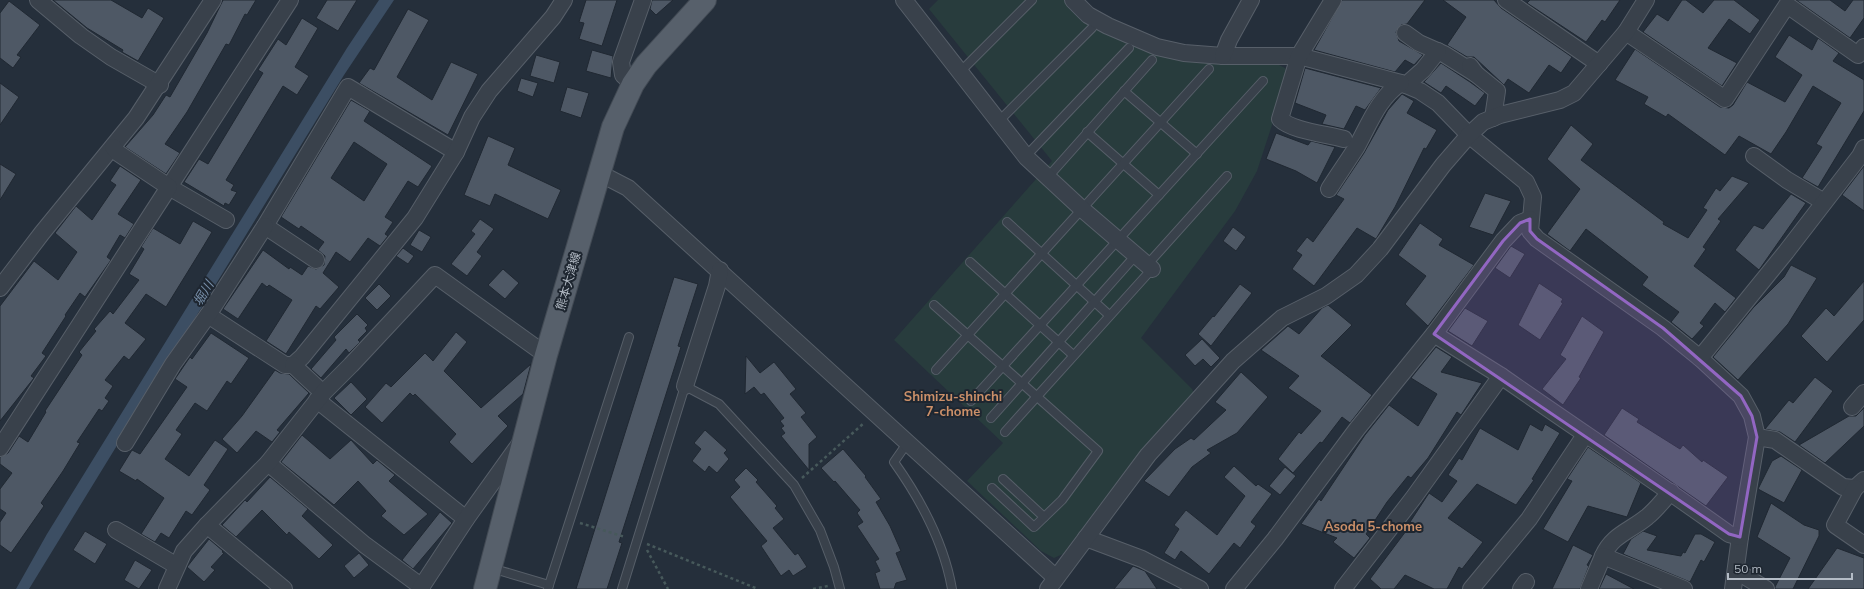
<svg xmlns="http://www.w3.org/2000/svg" width="1864" height="589" font-family="Mulish,'Noto Sans JP',sans-serif">
<rect width="100%" height="100%" fill="#252f3b"/>
<path fill="#283c3d" d="M 938,0 L 1066,0 L 1083,17 L 1154,55 L 1224,64 L 1279,65 L 1285,68 L 1289,73 L 1257,171 L 1235,211 L 1141,338 L 1192,389 L 1194,393 L 1132,462 L 1063,554 L 1054,558 L 1041,551 L 967,481 L 1003,443 L 894,340 L 1052,161 L 929,9 Z"/>
<path fill="#3c4e63" d="M 379,0 L 394,0 L 344,75 L 29,589 L 16,589 L 47,534 L 347,48 Z"/>
<g fill="#4e5865" stroke="#202832" fill-rule="evenodd">
<path d="M 53,0 L 111,0 L 142,18 L 148,8 L 164,18 L 138,61 L 122,52 L 123,50 L 87,28 Z"/>
<path d="M 223,0 L 256,0 L 247,15 L 245,14 L 229,45 L 226,44 L 187,112 L 165,144 L 180,153 L 166,174 L 125,147 L 153,115 L 166,95 L 170,97 L 207,33 Z"/>
<path d="M 327,0 L 357,0 L 338,31 L 316,18 Z"/>
<path d="M 586,0 L 617,0 L 602,46 L 579,39 L 584,23 L 579,22 Z"/>
<path d="M 652,0 L 673,0 L 656,15 L 650,9 Z"/>
<path d="M 1342,0 L 1425,0 L 1407,24 L 1401,25 L 1396,32 L 1399,41 L 1423,55 L 1414,65 L 1405,60 L 1395,72 L 1314,50 Z"/>
<path d="M 1443,0 L 1494,0 L 1501,8 L 1572,57 L 1561,73 L 1549,65 L 1529,93 L 1508,79 L 1504,85 L 1474,57 L 1467,57 L 1447,45 L 1466,17 Z"/>
<path d="M 1530,0 L 1620,0 L 1605,22 L 1602,20 L 1586,42 L 1527,3 Z"/>
<path d="M 1682,0 L 1686,0 L 1703,13 L 1714,0 L 1734,0 L 1760,20 L 1750,34 L 1729,19 L 1708,48 L 1737,63 L 1722,86 L 1643,32 L 1657,14 L 1668,21 Z"/>
<path d="M 1796,0 L 1830,0 L 1845,11 L 1853,0 L 1864,0 L 1864,18 L 1850,38 Z"/>
<path d="M 9,1 L 40,25 L 17,55 L 21,57 L 13,68 L 0,58 L 0,13 Z"/>
<path d="M 408,9 L 429,20 L 397,77 L 432,100 L 451,62 L 478,74 L 448,135 L 359,83 L 370,68 L 374,70 Z"/>
<path d="M 302,18 L 318,28 L 295,67 L 309,76 L 297,95 L 283,86 L 226,180 L 234,185 L 231,190 L 237,192 L 229,205 L 225,203 L 224,206 L 184,182 L 199,159 L 208,164 L 263,73 L 258,70 L 278,39 L 286,45 Z"/>
<path d="M 1789,35 L 1812,50 L 1818,38 L 1839,53 L 1833,61 L 1864,80 L 1864,111 L 1818,187 L 1802,178 L 1822,147 L 1816,144 L 1841,103 L 1813,86 L 1786,132 L 1771,154 L 1739,136 L 1725,155 L 1668,114 L 1666,117 L 1644,104 L 1648,97 L 1615,80 L 1635,49 L 1720,107 L 1729,108 L 1733,105 L 1747,82 L 1785,102 L 1802,75 L 1775,57 Z"/>
<path d="M 592,50 L 613,56 L 611,78 L 586,71 Z"/>
<path d="M 536,55 L 560,62 L 554,83 L 530,76 Z"/>
<path d="M 1441,63 L 1470,82 L 1485,93 L 1475,106 L 1446,86 L 1441,93 L 1424,82 Z"/>
<path d="M 1305,68 L 1381,88 L 1365,110 L 1356,106 L 1344,129 L 1322,124 L 1326,115 L 1295,103 Z"/>
<path d="M 521,78 L 538,83 L 533,97 L 517,91 Z"/>
<path d="M 0,83 L 19,97 L 0,125 Z"/>
<path d="M 567,87 L 589,93 L 581,118 L 560,111 Z"/>
<path d="M 1402,94 L 1414,101 L 1407,113 L 1437,130 L 1426,149 L 1424,148 L 1395,207 L 1376,239 L 1357,228 L 1314,286 L 1292,269 L 1302,255 L 1296,251 L 1307,237 L 1313,242 L 1344,199 L 1336,195 L 1364,153 L 1388,110 Z"/>
<path d="M 351,100 L 370,111 L 364,121 L 432,166 L 418,187 L 408,181 L 385,217 L 393,222 L 385,234 L 388,236 L 380,246 L 368,238 L 350,262 L 336,252 L 323,273 L 339,287 L 320,309 L 316,306 L 286,354 L 266,341 L 292,300 L 269,285 L 267,287 L 262,283 L 238,319 L 223,309 L 263,250 L 289,269 L 290,267 L 302,275 L 308,266 L 316,269 L 324,265 L 325,256 L 318,250 L 324,242 L 301,226 L 299,229 L 281,217 ZM 354,142 L 387,164 L 364,201 L 331,178 Z"/>
<path d="M 1571,125 L 1593,144 L 1581,160 L 1664,222 L 1663,224 L 1688,238 L 1707,210 L 1703,208 L 1716,188 L 1720,191 L 1732,176 L 1749,183 L 1718,219 L 1721,221 L 1703,247 L 1706,249 L 1694,266 L 1736,298 L 1725,312 L 1715,303 L 1700,323 L 1704,326 L 1692,339 L 1671,322 L 1679,312 L 1642,285 L 1648,277 L 1586,229 L 1570,251 L 1547,234 L 1580,189 L 1547,159 Z"/>
<path d="M 1276,133 L 1308,145 L 1311,141 L 1335,147 L 1317,183 L 1296,171 L 1266,159 Z"/>
<path d="M 488,136 L 515,148 L 508,165 L 561,190 L 548,219 L 495,194 L 490,206 L 464,195 Z"/>
<path d="M 0,164 L 16,174 L 0,200 Z"/>
<path d="M 120,166 L 141,180 L 118,214 L 134,224 L 125,238 L 120,235 L 107,257 L 111,260 L 85,297 L 80,293 L 65,315 L 66,316 L 42,353 L 46,356 L 31,376 L 34,378 L 0,421 L 0,306 L 34,261 L 58,280 L 77,252 L 55,233 L 76,206 L 92,220 L 116,185 L 110,181 Z"/>
<path d="M 1864,166 L 1864,211 L 1842,195 Z"/>
<path d="M 1485,193 L 1511,201 L 1493,235 L 1469,227 Z"/>
<path d="M 1791,194 L 1806,203 L 1759,270 L 1735,250 L 1754,225 L 1763,229 Z"/>
<path d="M 480,219 L 494,229 L 477,252 L 482,256 L 467,276 L 451,264 L 475,234 L 471,231 Z"/>
<path d="M 193,221 L 212,232 L 203,247 L 166,307 L 146,294 L 125,323 L 146,339 L 129,360 L 124,356 L 105,380 L 113,386 L 105,398 L 109,401 L 102,411 L 99,409 L 77,442 L 80,443 L 63,471 L 41,503 L 44,506 L 11,553 L 0,545 L 0,522 L 6,513 L 0,509 L 0,489 L 12,473 L 0,464 L 0,457 L 8,453 L 19,436 L 28,442 L 46,412 L 45,411 L 82,355 L 79,352 L 96,331 L 94,329 L 110,311 L 113,314 L 139,280 L 129,274 L 144,249 L 141,247 L 153,228 L 180,244 Z"/>
<path d="M 1420,223 L 1443,239 L 1439,245 L 1474,265 L 1428,326 L 1405,304 L 1426,276 L 1398,255 Z"/>
<path d="M 1233,227 L 1246,237 L 1236,251 L 1223,241 Z"/>
<path d="M 419,230 L 431,237 L 422,252 L 410,245 Z"/>
<path d="M 1511,246 L 1525,254 L 1510,278 L 1495,268 Z"/>
<path d="M 403,248 L 414,256 L 408,264 L 396,256 Z"/>
<path d="M 1791,265 L 1817,278 L 1788,324 L 1738,380 L 1713,357 L 1753,308 L 1784,277 Z"/>
<path d="M 503,269 L 519,283 L 505,299 L 488,285 Z"/>
<path d="M 674,277 L 698,284 L 678,346 L 681,347 L 619,542 L 622,543 L 607,589 L 576,589 Z"/>
<path d="M 1864,281 L 1864,320 L 1827,362 L 1801,336 L 1826,308 L 1834,316 Z"/>
<path d="M 1539,283 L 1563,299 L 1561,302 L 1563,303 L 1540,340 L 1518,325 Z"/>
<path d="M 379,284 L 391,296 L 377,310 L 365,298 Z"/>
<path d="M 1240,284 L 1252,293 L 1211,346 L 1198,334 L 1213,316 L 1214,317 Z"/>
<path d="M 1328,305 L 1352,325 L 1321,356 L 1372,395 L 1350,423 L 1342,417 L 1322,443 L 1320,442 L 1293,473 L 1278,459 L 1299,432 L 1301,434 L 1321,411 L 1288,388 L 1299,376 L 1261,350 L 1288,326 L 1299,334 L 1322,308 Z"/>
<path d="M 1465,308 L 1488,321 L 1472,346 L 1448,331 Z"/>
<path d="M 357,314 L 368,325 L 365,328 L 367,331 L 358,340 L 360,342 L 349,353 L 346,349 L 321,378 L 311,369 L 336,340 L 334,337 Z"/>
<path d="M 1582,316 L 1604,332 L 1579,377 L 1581,378 L 1563,405 L 1542,389 L 1566,359 L 1560,355 Z"/>
<path d="M 456,332 L 467,342 L 444,371 L 481,408 L 531,364 L 523,394 L 498,416 L 508,426 L 472,464 L 449,442 L 456,434 L 415,394 L 413,396 L 410,393 L 382,423 L 365,407 L 386,383 L 391,387 L 425,353 L 433,361 Z"/>
<path d="M 211,333 L 249,358 L 231,384 L 227,381 L 207,411 L 195,403 L 176,430 L 182,434 L 165,459 L 189,476 L 215,440 L 228,449 L 204,485 L 210,490 L 192,515 L 186,511 L 169,538 L 161,533 L 155,542 L 141,534 L 164,498 L 137,479 L 136,481 L 119,471 L 132,450 L 140,454 L 187,387 L 175,379 L 190,357 L 192,359 Z"/>
<path d="M 1202,339 L 1220,358 L 1211,367 L 1203,359 L 1195,366 L 1185,355 Z"/>
<path d="M 1436,347 L 1452,357 L 1441,372 L 1482,383 L 1461,415 L 1457,412 L 1428,458 L 1411,478 L 1408,476 L 1387,502 L 1366,534 L 1370,538 L 1354,558 L 1333,542 L 1337,538 L 1301,524 L 1319,499 L 1321,501 L 1365,435 L 1389,405 L 1418,426 L 1437,394 L 1411,378 Z"/>
<path d="M 746,356 L 760,373 L 774,362 L 796,389 L 790,394 L 806,413 L 801,417 L 817,437 L 809,444 L 809,470 L 781,436 L 785,433 L 781,428 L 784,426 L 780,421 L 784,418 L 764,393 L 761,395 L 754,387 L 745,394 Z"/>
<path d="M 275,370 L 280,373 L 289,374 L 309,393 L 277,430 L 280,432 L 272,442 L 256,431 L 237,453 L 222,439 L 242,416 Z"/>
<path d="M 1241,372 L 1268,397 L 1237,433 L 1207,450 L 1211,453 L 1192,467 L 1169,497 L 1144,481 L 1175,449 L 1191,438 L 1194,440 L 1226,410 L 1215,402 Z"/>
<path d="M 1815,377 L 1833,391 L 1795,442 L 1780,432 L 1765,429 L 1789,400 L 1793,403 Z"/>
<path d="M 351,382 L 367,399 L 351,415 L 334,398 Z"/>
<path d="M 1622,408 L 1639,419 L 1637,422 L 1680,449 L 1683,445 L 1702,462 L 1703,460 L 1728,477 L 1706,506 L 1604,435 Z"/>
<path d="M 1864,408 L 1864,426 L 1825,463 L 1799,445 L 1849,416 L 1856,416 Z"/>
<path d="M 1530,424 L 1542,431 L 1545,424 L 1560,433 L 1532,479 L 1534,480 L 1516,505 L 1477,484 L 1448,518 L 1483,542 L 1462,569 L 1459,567 L 1447,589 L 1434,589 L 1405,575 L 1394,589 L 1381,589 L 1370,579 L 1412,523 L 1410,522 L 1429,493 L 1442,502 L 1457,481 L 1448,475 L 1459,458 L 1462,460 L 1480,428 L 1518,450 Z"/>
<path d="M 705,430 L 727,450 L 724,453 L 729,459 L 717,473 L 709,466 L 705,472 L 692,461 L 701,449 L 694,443 Z"/>
<path d="M 302,435 L 330,459 L 351,440 L 373,464 L 377,460 L 395,475 L 389,481 L 428,514 L 404,535 L 381,516 L 386,511 L 358,481 L 334,505 L 281,462 Z"/>
<path d="M 1588,447 L 1641,483 L 1627,517 L 1588,506 L 1568,542 L 1543,529 L 1572,481 L 1567,479 Z"/>
<path d="M 843,449 L 866,476 L 865,477 L 881,499 L 876,502 L 890,526 L 901,551 L 896,553 L 907,580 L 896,583 L 894,589 L 880,589 L 875,573 L 880,571 L 875,561 L 879,559 L 857,526 L 863,522 L 857,513 L 860,510 L 835,481 L 834,482 L 821,468 Z"/>
<path d="M 1781,456 L 1802,470 L 1784,503 L 1758,489 L 1772,461 Z"/>
<path d="M 1234,466 L 1256,486 L 1258,484 L 1272,494 L 1251,522 L 1256,526 L 1240,548 L 1234,543 L 1209,574 L 1181,551 L 1175,560 L 1164,553 L 1179,529 L 1174,525 L 1186,510 L 1217,535 L 1245,496 L 1224,477 Z"/>
<path d="M 1285,467 L 1296,476 L 1280,495 L 1269,486 Z"/>
<path d="M 746,468 L 758,480 L 756,482 L 777,506 L 775,508 L 784,519 L 773,528 L 795,555 L 798,553 L 807,567 L 793,576 L 789,570 L 781,576 L 761,546 L 767,541 L 730,497 L 740,487 L 734,480 Z"/>
<path d="M 270,477 L 308,509 L 302,516 L 333,545 L 319,559 L 289,532 L 287,535 L 262,510 L 236,537 L 222,525 L 245,500 L 247,502 Z"/>
<path d="M 1771,503 L 1804,525 L 1819,530 L 1819,536 L 1793,589 L 1775,589 L 1775,587 L 1790,558 L 1757,537 Z"/>
<path d="M 440,512 L 452,523 L 413,569 L 402,560 Z"/>
<path d="M 85,531 L 107,544 L 95,564 L 73,550 Z"/>
<path d="M 1643,531 L 1657,536 L 1647,550 L 1681,556 L 1683,552 L 1685,553 L 1695,534 L 1701,534 L 1715,542 L 1704,562 L 1701,560 L 1690,582 L 1623,554 L 1631,539 Z"/>
<path d="M 209,539 L 223,551 L 222,552 L 224,553 L 211,567 L 215,570 L 204,582 L 187,567 Z"/>
<path d="M 1573,545 L 1593,555 L 1587,565 L 1589,566 L 1580,589 L 1552,589 Z"/>
<path d="M 1837,548 L 1864,558 L 1864,589 L 1808,589 Z"/>
<path d="M 359,553 L 369,565 L 354,578 L 344,566 Z"/>
<path d="M 135,560 L 152,570 L 139,589 L 124,580 Z"/>
<path d="M 1133,566 L 1145,571 L 1157,589 L 1114,589 Z"/>
<path d="M 1606,574 L 1634,589 L 1599,589 Z"/>
</g>
<g fill="none" stroke-linecap="round" stroke-linejoin="round">
<defs>
<g id="lane">
<path d="M 960,72 L 1032,0"/>
<path d="M 1124,91 L 1197,154"/>
<path d="M 999,121 L 1092,28"/>
<path d="M 1087,132 L 1159,195"/>
<path d="M 1026,156 L 1129,48"/>
<path d="M 1048,177 L 1152,60"/>
<path d="M 1007,222 L 1109,315"/>
<path d="M 970,262 L 1073,355"/>
<path d="M 1147,265 L 1227,176"/>
<path d="M 934,305 L 1098,451 L 1062,500 L 1034,527 L 992,488"/>
<path d="M 936,370 L 1209,69"/>
<path d="M 971,401 L 1263,81"/>
<path d="M 991,418 L 1136,255"/>
<path d="M 1005,432 L 1152,269"/>
<path d="M 908,442 L 894,462 C 921,500 944,543 952,589"/>
<path d="M 1003,479 L 1044,517"/>
<path d="M 491,568 L 549,585 L 548,589"/>
<path d="M 549,585 L 629,337"/>
<path d="M 622,589 L 685,386 L 719,404 L 794,485 L 820,530 L 834,567 L 840,589"/>
</g>
<g id="street">
<path d="M 38,0 L 81,36 L 111,57 L 160,85"/>
<path d="M 904,0 L 1027,158 L 1082,209 L 1152,269"/>
<path d="M 1073,0 L 1088,15 L 1108,26 L 1157,47 L 1184,53 L 1223,56 L 1299,56 L 1401,83 L 1420,91 L 1438,103 L 1469,135 L 1526,182 L 1533,197 L 1530,231 L 1537,239 L 1663,328 L 1700,358 L 1741,396 L 1752,416 L 1757,437 L 1740,537 L 1733,589"/>
<path d="M 1333,0 L 1299,56 L 1280,119 C 1292,131 1327,134 1344,139"/>
<path d="M 1506,0 L 1599,64"/>
<path d="M 1626,32 L 1725,99 L 1787,5 L 1858,55 L 1864,47"/>
<path d="M 1405,33 L 1419,43 L 1444,54 L 1476,74"/>
<path d="M 1223,56 L 1229,40 L 1251,0"/>
<path d="M 1470,66 L 1476,74 L 1497,91 L 1493,118"/>
<path d="M 633,84 L 623,75 L 621,62 L 643,0"/>
<path d="M 1406,85 L 1423,70 L 1438,51"/>
<path d="M 1754,156 L 1787,180 L 1824,202"/>
<path d="M 599,173 L 628,188 L 1056,578"/>
<path d="M 1329,189 C 1338,175 1347,162 1356,148 C 1369,125 1378,98 1401,83"/>
<path d="M 226,220 L 169,187 L 290,0"/>
<path d="M 316,260 L 265,226 L 348,87 L 456,152"/>
<path d="M 0,288 L 42,233 L 136,118 L 213,0"/>
<path d="M 208,315 L 285,365 L 293,365 L 302,357 L 415,218 L 456,152 L 472,117 L 489,91 L 553,17 L 564,0"/>
<path d="M 1434,334 L 1501,376"/>
<path d="M 1700,358 L 1786,252 L 1860,156 L 1864,148"/>
<path d="M 293,365 L 323,393"/>
<path d="M 685,386 L 717,286 L 720,270"/>
<path d="M 317,400 L 466,519"/>
<path d="M 1852,407 L 1864,393"/>
<path d="M 1757,437 L 1775,440 L 1843,487 L 1855,488 L 1864,480"/>
<path d="M 125,443 L 173,364 L 208,315 L 265,226"/>
<path d="M 0,448 L 169,187 L 118,153 L 113,147"/>
<path d="M 268,463 L 365,545 L 422,587"/>
<path d="M 1855,488 L 1835,525 L 1864,545"/>
<path d="M 116,530 L 177,566"/>
<path d="M 1086,538 L 1142,559 L 1200,589"/>
<path d="M 1603,556 C 1612,535 1630,531 1647,517 C 1656,510 1663,500 1671,492"/>
<path d="M 1736,571 L 1766,589"/>
<path d="M 167,589 L 184,551 L 207,525"/>
<path d="M 284,589 L 207,525 L 268,463 L 323,393 L 351,365 L 435,275 L 546,355"/>
<path d="M 420,589 L 466,519 L 519,445"/>
<path d="M 1048,589 L 1148,455 L 1233,361 L 1282,318 L 1326,296 L 1356,275 L 1380,249 L 1443,165 L 1469,135 L 1483,122 L 1500,115 L 1560,100 L 1574,93 L 1626,32 L 1646,0"/>
<path d="M 1234,589 L 1275,539 L 1357,429 L 1434,334 L 1503,241 L 1520,223 L 1530,219"/>
<path d="M 1343,589 L 1414,497 L 1501,376 C 1577,429 1654,480 1729,534 L 1740,537"/>
<path d="M 1471,589 L 1529,519 L 1585,435"/>
<path d="M 1521,589 L 1526,582"/>
<path d="M 1589,589 L 1603,556 L 1684,589"/>
</g>
<path id="primary" d="M 485,589 L 546,355 L 613,127 L 633,84 L 646,65 L 705,0"/>
</defs>
<use href="#lane" stroke="#575f69" stroke-width="10"/>
<use href="#street" stroke="#575f69" stroke-width="18"/>
<use href="#primary" stroke="#424a54" stroke-width="24"/>
<g stroke="#47595b" stroke-width="2.5" stroke-dasharray="3 3" stroke-linecap="butt">
<path d="M 802,478 L 864,423"/>
<path d="M 580,523 L 625,537"/>
<path d="M 647,544 L 758,589"/>
<path d="M 647,550 L 668,589"/>
<path d="M 813,589 L 828,586"/>
</g>
<use href="#lane" stroke="#39414b" stroke-width="8"/>
<use href="#street" stroke="#39414b" stroke-width="16"/>
<use href="#primary" stroke="#57606b" stroke-width="22"/>
</g>
<path fill="#9266c2" fill-opacity="0.2" stroke="#9266c2" stroke-width="3" stroke-linejoin="round" d="M 1530,219 L 1530,231 L 1537,239 L 1663,328 L 1741,396 L 1752,416 L 1757,437 L 1740,537 L 1729,534 L 1434,334 L 1503,241 L 1520,223 Z"/>
<g text-anchor="middle" dominant-baseline="central" stroke-width="4" stroke-linejoin="round" paint-order="stroke">
<g font-size="12" fill="#b4bcc6" stroke="#1e2630">
<text transform="translate(568 281) rotate(-74)">熊本大津線</text>
</g>
<g font-size="13" font-style="italic" fill="#778ea8" stroke="#1e2630">
<text transform="translate(203 293) rotate(-59)">堀川</text>
</g>
<g font-size="13" font-weight="bold" fill="#cc9069" stroke="#1e2630">
<text x="953" y="396">Shimizu-shinchi<tspan x="953" dy="15">7-chome</tspan></text>
<text x="1373" y="526">Asoda 5-chome</text>
</g>
</g>
<path d="M1728 573v6h124v-6" fill="none" stroke="#b4bcc6" stroke-width="2"/>
<text x="1734" y="573" font-size="12" fill="#b4bcc6" stroke="#1e2630" stroke-width="3" paint-order="stroke">50 m</text>
</svg>
